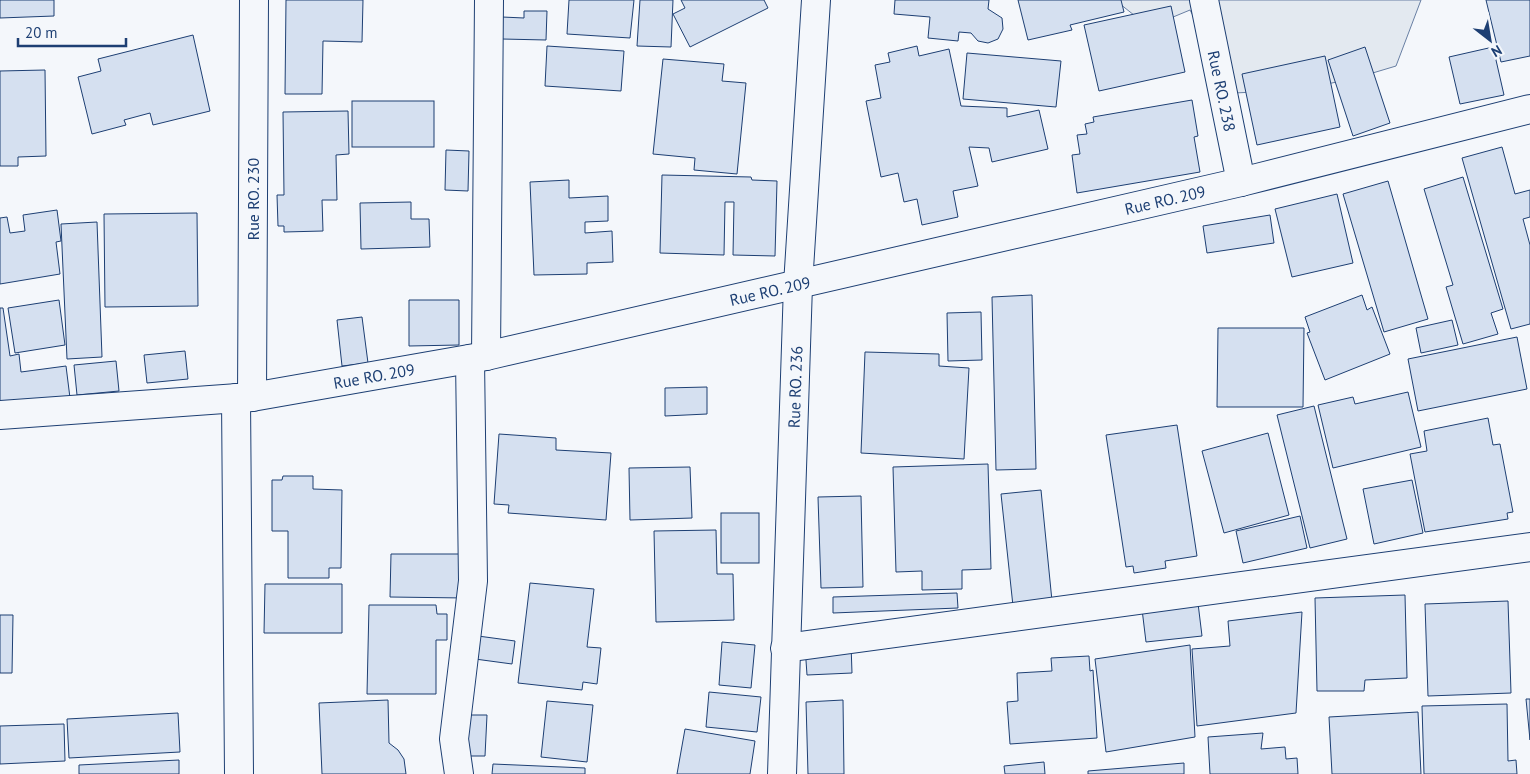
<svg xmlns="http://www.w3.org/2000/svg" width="1530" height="774" font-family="'PT Sans',sans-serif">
<rect width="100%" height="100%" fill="#f4f7fb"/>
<path fill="#e3e9f0" stroke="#687fa3" d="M 1115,0 L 1421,0 L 1396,66 L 1356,78 L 1298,90 L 1234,93 L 1190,10 L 1149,27 Z"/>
<g fill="#d5e0f0" stroke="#1d3f73">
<path d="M 0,0 L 54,0 L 54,16 L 0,18 Z"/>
<path d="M 286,0 L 363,0 L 362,42 L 323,41 L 322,94 L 285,94 Z"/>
<path d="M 569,0 L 634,0 L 630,38 L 567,34 Z"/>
<path d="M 640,0 L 673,0 L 671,47 L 637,46 Z"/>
<path d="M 681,0 L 764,0 L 768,8 L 690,47 L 673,14 L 685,8 Z"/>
<path d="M 895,0 L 989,0 L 988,9 L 1002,18 L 1003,29 L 998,39 L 988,43 L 978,41 L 971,33 L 959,32 L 958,41 L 928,38 L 930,17 L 894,14 Z"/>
<path d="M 1018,0 L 1121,0 L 1124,12 L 1070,25 L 1072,30 L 1028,40 Z"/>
<path d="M 1486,0 L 1530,0 L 1530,56 L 1501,62 Z"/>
<path d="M 1171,6 L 1185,72 L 1099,91 L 1084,25 Z"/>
<path d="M 524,11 L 547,11 L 546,40 L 502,39 L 502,17 L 524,18 Z"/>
<path d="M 193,35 L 210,111 L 153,125 L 150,113 L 124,120 L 126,125 L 92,134 L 78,77 L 101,71 L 98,59 Z"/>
<path d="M 547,46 L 624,51 L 621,91 L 545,86 Z"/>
<path d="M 917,46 L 919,56 L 949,49 L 961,106 L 1007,108 L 1007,117 L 1039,110 L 1048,149 L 992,162 L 989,148 L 969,147 L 978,186 L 953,191 L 958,217 L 922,225 L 917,199 L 904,202 L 898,173 L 881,177 L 866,101 L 881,98 L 875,65 L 890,62 L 888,53 Z"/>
<path d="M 1365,47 L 1390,123 L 1353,136 L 1328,60 Z"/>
<path d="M 1493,47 L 1504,95 L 1460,104 L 1449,57 Z"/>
<path d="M 967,53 L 1061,61 L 1056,107 L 963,99 Z"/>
<path d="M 1325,56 L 1340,127 L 1257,145 L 1242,74 Z"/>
<path d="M 663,59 L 724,64 L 722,81 L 746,83 L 737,174 L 694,170 L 695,158 L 653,154 Z"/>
<path d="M 45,70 L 46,156 L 18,157 L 18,166 L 0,166 L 0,71 Z"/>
<path d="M 1192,100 L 1198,136 L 1194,137 L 1200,172 L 1077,193 L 1072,155 L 1080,154 L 1077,135 L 1087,134 L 1085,124 L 1094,122 L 1093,117 Z"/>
<rect x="352" y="101" width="82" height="46"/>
<path d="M 348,111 L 349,154 L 336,155 L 337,200 L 322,200 L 323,231 L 284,232 L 284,226 L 278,226 L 277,195 L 284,195 L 283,112 Z"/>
<path d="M 1502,147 L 1515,194 L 1530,190 L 1530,217 L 1523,219 L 1530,245 L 1530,324 L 1511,329 L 1462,158 Z"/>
<path d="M 446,150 L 469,151 L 468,191 L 445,190 Z"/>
<path d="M 662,175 L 751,177 L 752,180 L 777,181 L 775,256 L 733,255 L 734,202 L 725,202 L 724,255 L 660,253 Z"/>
<path d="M 1463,177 L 1503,309 L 1491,313 L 1498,334 L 1463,344 L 1446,287 L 1453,285 L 1424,189 Z"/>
<path d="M 569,180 L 569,198 L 608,196 L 608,221 L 585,222 L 585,233 L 612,231 L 613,262 L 587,263 L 587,274 L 534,275 L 530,182 Z"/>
<path d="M 1388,181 L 1428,319 L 1384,332 L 1343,194 Z"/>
<path d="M 1337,194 L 1353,263 L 1292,277 L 1275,209 Z"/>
<path d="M 411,202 L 411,219 L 429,219 L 430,247 L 361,249 L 360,203 Z"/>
<path d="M 57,210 L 61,241 L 56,242 L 60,274 L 0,284 L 0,218 L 7,217 L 10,233 L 25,231 L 23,215 Z"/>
<path d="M 197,213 L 198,306 L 105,307 L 104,214 Z"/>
<path d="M 1270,215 L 1274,243 L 1207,253 L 1203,226 Z"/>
<path d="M 97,222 L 102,357 L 67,359 L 61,224 Z"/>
<path d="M 1032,295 L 1036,469 L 996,470 L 992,297 Z"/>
<path d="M 1362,295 L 1367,310 L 1372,307 L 1390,354 L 1325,380 L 1307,333 L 1310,332 L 1305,317 Z"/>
<path d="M 59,300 L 65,345 L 15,353 L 8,308 Z"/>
<path d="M 409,300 L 459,300 L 459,345 L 409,346 Z"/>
<path d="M 0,308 L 3,308 L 10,356 L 19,354 L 21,372 L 66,366 L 70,398 L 0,402 Z"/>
<path d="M 981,312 L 982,360 L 948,361 L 947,313 Z"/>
<path d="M 362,317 L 368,363 L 342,366 L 337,320 Z"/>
<path d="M 1452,320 L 1458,345 L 1421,353 L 1416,328 Z"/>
<path d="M 1218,328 L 1304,328 L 1303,407 L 1217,407 Z"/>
<path d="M 1517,337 L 1527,389 L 1418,411 L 1408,359 Z"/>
<path d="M 185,351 L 188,379 L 147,383 L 144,355 Z"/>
<path d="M 865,352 L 939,354 L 939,366 L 969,368 L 964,459 L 861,453 Z"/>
<path d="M 116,361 L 119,391 L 77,395 L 74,365 Z"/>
<path d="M 707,387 L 707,414 L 665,416 L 665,388 Z"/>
<path d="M 1408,392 L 1421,447 L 1333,468 L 1318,405 L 1353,397 L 1355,404 Z"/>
<path d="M 1314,406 L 1347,539 L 1310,548 L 1277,415 Z"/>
<path d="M 1488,418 L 1493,445 L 1500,444 L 1513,512 L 1507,513 L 1508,519 L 1425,532 L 1410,454 L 1427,451 L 1424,431 Z"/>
<path d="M 1177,425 L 1197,556 L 1165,561 L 1166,568 L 1134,573 L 1133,566 L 1126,567 L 1106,435 Z"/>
<path d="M 1268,433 L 1289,515 L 1224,533 L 1202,451 Z"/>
<path d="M 499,434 L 556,438 L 556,450 L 611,453 L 606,520 L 508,513 L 509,505 L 494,504 Z"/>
<path d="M 988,464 L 991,569 L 962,570 L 962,589 L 922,590 L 922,571 L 896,572 L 893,467 Z"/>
<path d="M 690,467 L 692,518 L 630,520 L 629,468 Z"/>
<path d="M 283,476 L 313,476 L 313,489 L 342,490 L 341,568 L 329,568 L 329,578 L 288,578 L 288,531 L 272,531 L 272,480 L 282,480 Z"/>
<path d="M 1412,480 L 1423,533 L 1374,544 L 1363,489 Z"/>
<path d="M 1041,490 L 1052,601 L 1013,606 L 1001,494 Z"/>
<path d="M 861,496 L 863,587 L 821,588 L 818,497 Z"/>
<rect x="721" y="513" width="38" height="50"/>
<path d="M 1300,516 L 1307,548 L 1243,563 L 1236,531 Z"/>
<path d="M 716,530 L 717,574 L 733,574 L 734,620 L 656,622 L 654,531 Z"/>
<path d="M 391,554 L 466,554 L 465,598 L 390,597 Z"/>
<path d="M 530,583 L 594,589 L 587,647 L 601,648 L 597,684 L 583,682 L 582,690 L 518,683 Z"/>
<path d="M 265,584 L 342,584 L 342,633 L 264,633 Z"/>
<path d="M 957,593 L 958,608 L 833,613 L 833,597 Z"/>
<path d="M 1197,595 L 1202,636 L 1146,642 L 1141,601 Z"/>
<path d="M 1405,595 L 1407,678 L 1365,680 L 1364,691 L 1317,691 L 1315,598 Z"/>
<path d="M 1508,601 L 1511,693 L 1428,696 L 1425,604 Z"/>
<path d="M 369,605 L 436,605 L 437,614 L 447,614 L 447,640 L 436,640 L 436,694 L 367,694 Z"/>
<path d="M 1302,612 L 1296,713 L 1197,726 L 1192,649 L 1230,646 L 1228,621 Z"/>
<path d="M 0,615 L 13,615 L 12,673 L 0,673 Z"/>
<path d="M 478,636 L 515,641 L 512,664 L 475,659 Z"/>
<path d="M 722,642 L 755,645 L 751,688 L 719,685 Z"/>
<path d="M 851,644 L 852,673 L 807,675 L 805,646 Z"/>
<path d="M 1190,645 L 1195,737 L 1106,752 L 1095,659 Z"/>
<path d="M 1089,656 L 1090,671 L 1093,670 L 1097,738 L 1010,744 L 1007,702 L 1018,701 L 1017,673 L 1052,671 L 1051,658 Z"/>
<path d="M 709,692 L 761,697 L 757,732 L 706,727 Z"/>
<path d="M 1526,699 L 1530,699 L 1530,740 Z"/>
<path d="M 388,700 L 389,743 L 398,750 L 404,759 L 406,774 L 322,774 L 319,703 Z"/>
<path d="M 843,700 L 844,774 L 808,774 L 806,702 Z"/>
<path d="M 547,701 L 593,705 L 587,762 L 541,757 Z"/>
<path d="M 1507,704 L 1508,761 L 1516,760 L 1517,774 L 1424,774 L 1422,706 Z"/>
<path d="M 1418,712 L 1421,774 L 1332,774 L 1329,717 Z"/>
<path d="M 178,713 L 180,752 L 69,758 L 67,719 Z"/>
<path d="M 469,715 L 487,715 L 485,756 L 467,756 Z"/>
<path d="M 64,724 L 65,761 L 0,764 L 0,726 Z"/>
<path d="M 685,729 L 755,741 L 750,774 L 677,774 Z"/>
<path d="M 1263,733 L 1261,749 L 1285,747 L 1286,759 L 1297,758 L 1298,774 L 1210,774 L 1208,737 Z"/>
<path d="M 179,760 L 179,774 L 79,774 L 79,765 Z"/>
<path d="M 1044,762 L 1045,774 L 1005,774 L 1004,766 Z"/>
<path d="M 1184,763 L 1184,774 L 1088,774 L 1088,771 Z"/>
<path d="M 493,764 L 585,768 L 585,774 L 492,774 Z"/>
</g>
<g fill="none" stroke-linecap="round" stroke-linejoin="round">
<defs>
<g id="minor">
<path d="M 1204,0 L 1241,182"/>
<path d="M 486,356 L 489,0"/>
<path d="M 252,397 L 254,0"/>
<path d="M 236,398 L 239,774"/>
<path d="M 0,415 L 252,397 L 486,356 L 1241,182 L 1530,109"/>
<path d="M 785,648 L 1530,547"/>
<path d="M 459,774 L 454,739 L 473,581 L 470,359"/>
<path d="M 782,774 L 798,285 L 816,0"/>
</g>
</defs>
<use href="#minor" stroke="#1d3f73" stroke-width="30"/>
<use href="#minor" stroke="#f4f7fb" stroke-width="28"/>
</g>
<g text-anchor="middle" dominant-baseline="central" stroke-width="4" stroke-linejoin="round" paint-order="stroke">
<g font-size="16" fill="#1d3f73" stroke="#f4f7fb">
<text transform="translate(1222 91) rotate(78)">Rue RO. 238</text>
<text transform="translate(253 199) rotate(-90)">Rue RO. 230</text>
<text transform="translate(1165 200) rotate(-13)">Rue RO. 209</text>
<text transform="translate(770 291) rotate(-13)">Rue RO. 209</text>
<text transform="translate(374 376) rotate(-10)">Rue RO. 209</text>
<text transform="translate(795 387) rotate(-88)">Rue RO. 236</text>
</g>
</g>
<g transform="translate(1490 40) rotate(149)" stroke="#f4f7fb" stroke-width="4" paint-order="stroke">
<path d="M0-4L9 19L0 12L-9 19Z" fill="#1d3f73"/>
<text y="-8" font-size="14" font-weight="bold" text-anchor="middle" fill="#1d3f73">N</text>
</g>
<path d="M18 38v8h108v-8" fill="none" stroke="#1d3f73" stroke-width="2.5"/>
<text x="25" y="38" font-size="15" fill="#1d3f73" stroke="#f4f7fb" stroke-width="4" paint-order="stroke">20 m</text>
</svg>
